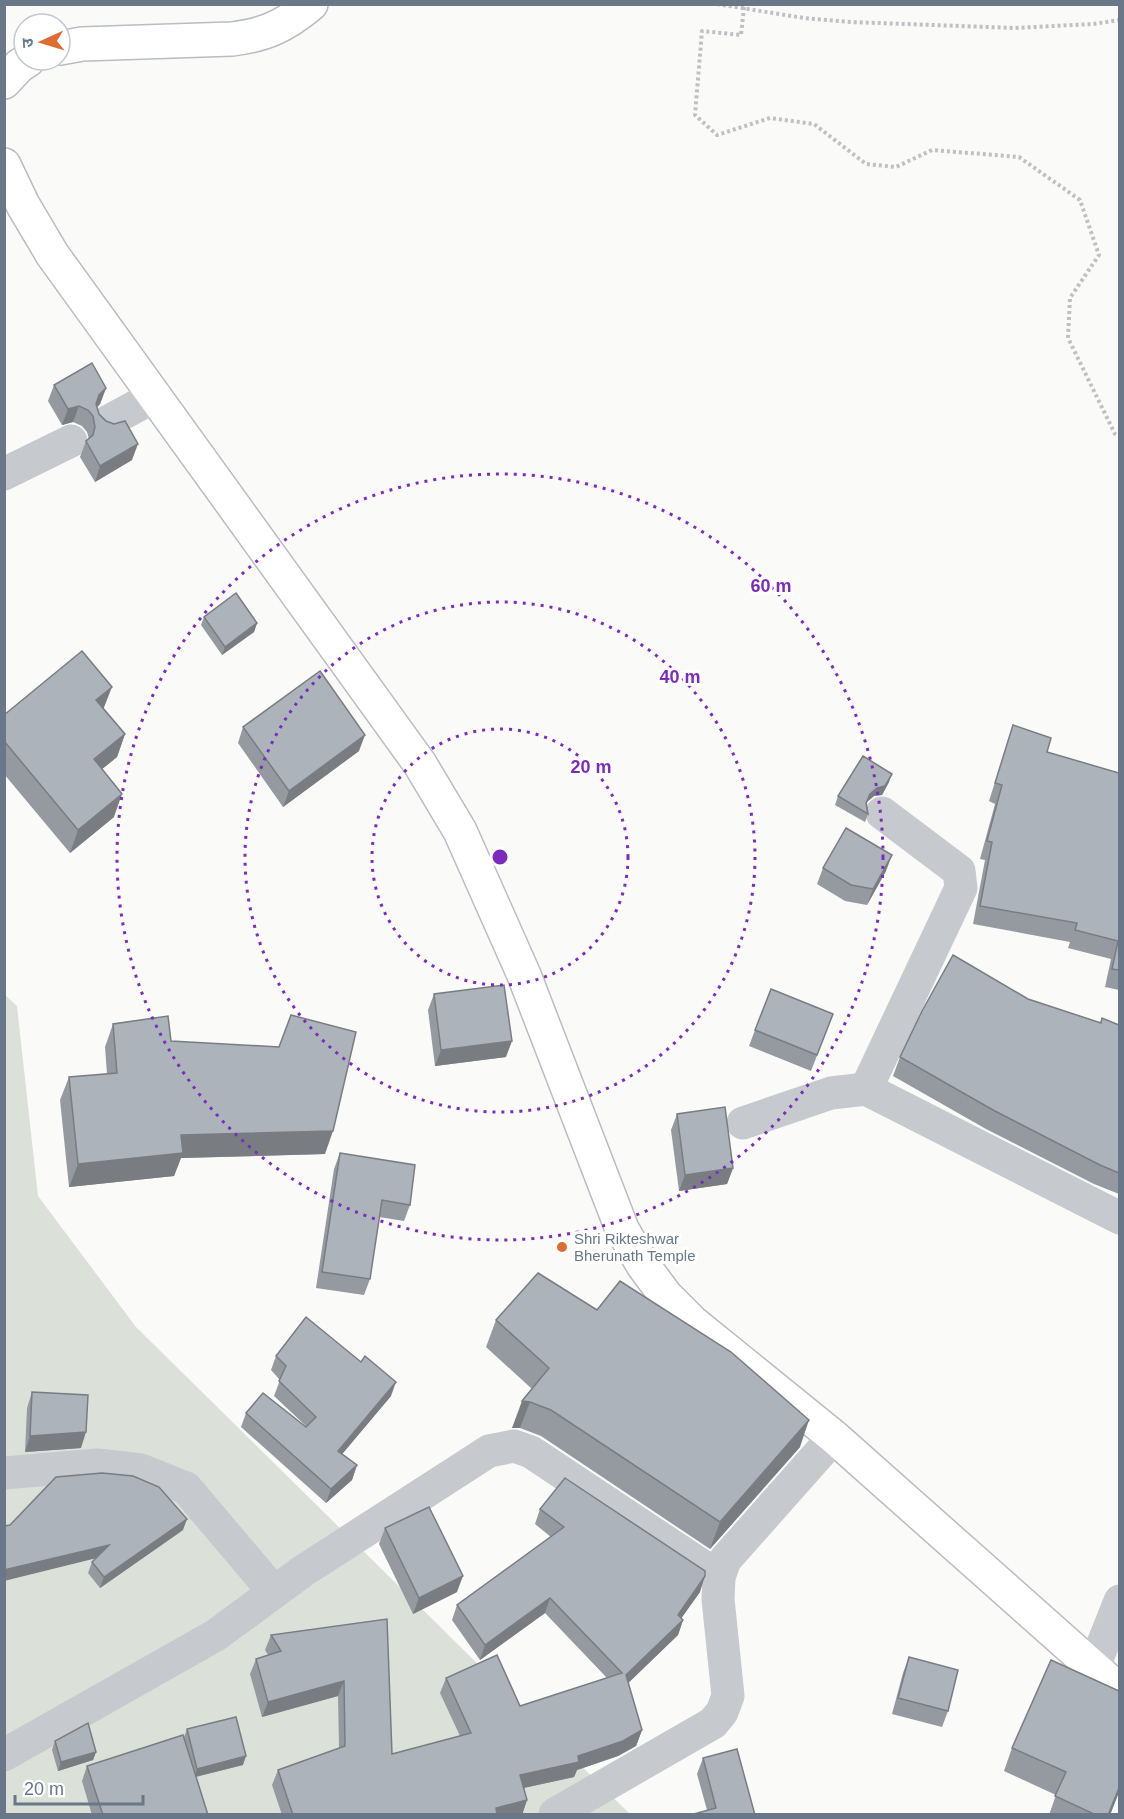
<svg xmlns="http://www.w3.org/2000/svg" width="1124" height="1819" font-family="Helvetica,'Noto Sans Devanagari',sans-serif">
<rect width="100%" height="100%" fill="#fafaf8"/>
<path fill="#dbe1d9" d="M 4,994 L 17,1006 L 38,1196 L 136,1327 L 630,1814 L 5,1814 Z"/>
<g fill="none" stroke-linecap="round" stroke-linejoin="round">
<defs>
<g id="major">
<path d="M 60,48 L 82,44 L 232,39 C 265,35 285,26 311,4"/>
<path d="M 4,82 L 19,66 L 28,60"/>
<path d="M 4,165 L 23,205 L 52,254 L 420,764 L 460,831 L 524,975 L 622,1229 L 643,1265 L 666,1296 L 692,1322 L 834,1437 L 1120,1691"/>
</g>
</defs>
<use href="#major" stroke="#b9bdc1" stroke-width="36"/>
<g stroke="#bec0c3" stroke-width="4" stroke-dasharray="3 3" stroke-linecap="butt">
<path d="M 717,4 L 804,18 L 850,22 L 1015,28 L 1093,24 L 1120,20"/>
<path d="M 744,7 L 741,35 L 702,31 L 695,115 L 717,135 L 770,118 L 814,124 L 866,164 L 896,167 L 932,150 L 1019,157 L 1080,200 L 1099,255 L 1070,298 L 1068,338 L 1115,434 L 1120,437"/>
</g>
<g stroke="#c6c9cd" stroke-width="33">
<path d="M 109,421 L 155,396"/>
<path d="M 4,474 L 71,441"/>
<path d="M 866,1089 L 961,888 L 959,871 L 882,813"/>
<path d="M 743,1123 L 831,1093 L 866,1089 L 1120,1218"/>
<path d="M 4,1473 L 98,1465 L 141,1470 L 186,1488 L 274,1592"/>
<path d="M 1093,1669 L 1120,1601"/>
<path d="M 4,1755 L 216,1635 L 303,1571 L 489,1451 L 514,1446 L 531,1452 L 719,1577"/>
<path d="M 555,1814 L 713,1723 L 722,1712 L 728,1696 L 718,1599 L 719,1577 L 725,1560 L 834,1437"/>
</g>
<use href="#major" stroke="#fff" stroke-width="33"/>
</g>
<g fill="#959aa0">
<path d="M 54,385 L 106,388 L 100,404 L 97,407 L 99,414 L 132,460 L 95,482 L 80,457 L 86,441 L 89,439 L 87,432 L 82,426 L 73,422 L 62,425 L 48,401 Z"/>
<path d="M 204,617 L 257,623 L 254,632 L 222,655 L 201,625 Z"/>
<path d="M 104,709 L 125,734 L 117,757 L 102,769 L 114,817 L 70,853 L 4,774 L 4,715 Z"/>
<path d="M 1013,725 L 1047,752 L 1119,773 L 1119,990 L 1105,987 L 1111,959 L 1068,948 L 1070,942 L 973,924 L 985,860 L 980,859 L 995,804 L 989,801 Z"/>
<path d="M 243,727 L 359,751 L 283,807 L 238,743 Z"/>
<path d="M 889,782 L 882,795 L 874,796 L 867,802 L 868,814 L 865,822 L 835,805 L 838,796 Z"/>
<path d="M 823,868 L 886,871 L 867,905 L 845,901 L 817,884 Z"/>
<path d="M 434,994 L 506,1057 L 435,1066 L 428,1010 Z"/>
<path d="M 1028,999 L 1100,1023 L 1102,1018 L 1119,1025 L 1119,1194 L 1094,1184 L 986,1129 L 893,1076 L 900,1057 Z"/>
<path d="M 113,1024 L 171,1041 L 325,1154 L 181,1158 L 174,1176 L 69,1187 L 60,1100 L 69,1077 L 107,1074 L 105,1047 Z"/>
<path d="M 755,1030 L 827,1030 L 811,1071 L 749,1046 Z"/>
<path d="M 677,1114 L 733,1168 L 727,1184 L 679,1191 L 671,1130 Z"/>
<path d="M 340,1153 L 410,1205 L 404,1221 L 379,1217 L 370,1279 L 364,1295 L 316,1288 L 334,1169 Z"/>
<path d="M 496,1320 L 800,1447 L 710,1549 L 541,1436 L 520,1428 L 512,1428 L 532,1389 L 486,1347 Z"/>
<path d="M 276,1356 L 391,1396 L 342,1454 L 357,1465 L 352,1480 L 326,1503 L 241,1427 L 246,1413 L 307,1427 L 274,1396 L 280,1380 L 271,1370 Z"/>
<path d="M 32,1392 L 81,1448 L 25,1452 L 27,1408 Z"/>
<path d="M 540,1509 L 700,1592 L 681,1618 L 683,1620 L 678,1635 L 628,1683 L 642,1730 L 636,1746 L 618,1756 L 577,1770 L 574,1777 L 524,1788 L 527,1800 L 522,1815 L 282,1815 L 272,1785 L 278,1770 L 339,1748 L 338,1696 L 262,1717 L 250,1674 L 256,1659 L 268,1655 L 265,1650 L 271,1635 L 387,1619 L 392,1754 L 460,1736 L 440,1693 L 446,1678 L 520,1706 L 607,1678 L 545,1613 L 480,1660 L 452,1620 L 457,1605 L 551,1537 L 535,1524 Z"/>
<path d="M 385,1528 L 457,1592 L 413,1614 L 379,1544 Z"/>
<path d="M 183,1530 L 100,1588 L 88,1573 L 92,1562 L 96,1559 Z"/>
<path d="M 909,1657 L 948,1711 L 942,1727 L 892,1714 L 903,1673 Z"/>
<path d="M 187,1729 L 243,1765 L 196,1777 L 208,1815 L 92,1815 L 82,1781 L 87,1766 L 188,1750 L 184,1737 Z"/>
<path d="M 55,1741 L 96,1752 L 93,1760 L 58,1771 L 52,1750 Z"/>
<path d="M 1012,1748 L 1119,1792 L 1110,1815 L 1049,1815 L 1056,1795 L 1004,1771 Z"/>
<path d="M 703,1758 L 755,1815 L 707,1810 L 697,1774 Z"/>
</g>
<g fill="#797d82">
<path d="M 106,388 L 100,404 L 93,411 L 99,395 Z"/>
<path d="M 79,406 L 73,422 L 62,425 L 68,409 Z"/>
<path d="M 138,444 L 132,460 L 95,482 L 100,466 Z"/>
<path d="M 257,623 L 254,632 L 222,655 L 225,647 Z"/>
<path d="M 112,687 L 103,710 L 96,700 Z"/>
<path d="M 125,734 L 117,757 L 86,782 L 94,759 Z"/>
<path d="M 365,735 L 359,751 L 283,807 L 289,791 Z"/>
<path d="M 892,774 L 889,782 L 882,795 L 874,796 L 867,802 L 870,794 Z"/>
<path d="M 122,794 L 114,817 L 70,853 L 78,830 Z"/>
<path d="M 892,855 L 886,871 L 867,905 L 873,889 Z"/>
<path d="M 512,1041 L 506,1057 L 435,1066 L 441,1050 Z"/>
<path d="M 333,1131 L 325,1154 L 181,1158 L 174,1176 L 69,1187 L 78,1164 L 181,1135 Z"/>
<path d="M 733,1168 L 727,1184 L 679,1191 L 685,1175 Z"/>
<path d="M 396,1382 L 391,1396 L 333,1465 L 338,1451 Z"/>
<path d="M 522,1401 L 530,1402 L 520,1428 L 512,1428 Z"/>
<path d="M 809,1420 L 800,1447 L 710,1549 L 720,1522 Z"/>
<path d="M 86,1432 L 81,1448 L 25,1452 L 30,1436 Z"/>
<path d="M 357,1465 L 352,1480 L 326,1503 L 331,1489 Z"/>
<path d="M 187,1519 L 183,1530 L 100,1588 L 104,1577 Z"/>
<path d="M 109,1545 L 105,1556 L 4,1581 L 4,1570 Z"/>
<path d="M 463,1576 L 457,1592 L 413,1614 L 419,1598 Z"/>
<path d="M 705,1576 L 700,1592 L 673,1630 L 683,1620 L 678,1635 L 620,1691 L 626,1675 L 678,1615 Z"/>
<path d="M 550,1598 L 545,1613 L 480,1660 L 485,1645 Z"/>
<path d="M 344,1681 L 338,1696 L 262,1717 L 268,1702 Z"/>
<path d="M 642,1730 L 636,1746 L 618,1756 L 577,1770 L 574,1777 L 514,1790 L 520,1775 L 578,1756 Z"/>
<path d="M 96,1752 L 93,1760 L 58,1771 L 61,1762 Z"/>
<path d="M 246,1756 L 243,1765 L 194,1777 L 197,1769 Z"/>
<path d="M 1119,1788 L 1119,1792 L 1110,1815 L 1108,1815 Z"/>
<path d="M 527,1800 L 522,1815 L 494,1815 L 496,1808 Z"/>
</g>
<g fill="#adb3ba" stroke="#797d82" stroke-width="1.5">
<path d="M 92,363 L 106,388 L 99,395 L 96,404 L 99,414 L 106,421 L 114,424 L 125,421 L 138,444 L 100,466 L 86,441 L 93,435 L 95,427 L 93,416 L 88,410 L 79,406 L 68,409 L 54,385 Z"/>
<path d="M 236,593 L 257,623 L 225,647 L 204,617 Z"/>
<path d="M 82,651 L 112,687 L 96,700 L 125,734 L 94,759 L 122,794 L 78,830 L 4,741 L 4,715 Z"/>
<path d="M 320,671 L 365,735 L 289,791 L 243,727 Z"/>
<path d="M 1013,725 L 1051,738 L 1047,752 L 1119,773 L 1119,970 L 1112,969 L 1118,941 L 1075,930 L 1077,923 L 980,906 L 992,842 L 987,841 L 1002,785 L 995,783 Z"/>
<path d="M 863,756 L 892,774 L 885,786 L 877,788 L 870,794 L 866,803 L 868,814 L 838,796 Z"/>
<path d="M 846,828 L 892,855 L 873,889 L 851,885 L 823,868 Z"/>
<path d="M 953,955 L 1028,999 L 1101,1023 L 1102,1018 L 1119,1025 L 1119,1173 L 1100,1165 L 993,1110 L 900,1057 L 922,1011 Z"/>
<path d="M 504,985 L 512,1041 L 441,1050 L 434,994 Z"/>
<path d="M 771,989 L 833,1014 L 817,1055 L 755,1030 Z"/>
<path d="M 291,1015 L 356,1032 L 333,1131 L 181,1135 L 183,1153 L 78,1164 L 69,1077 L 117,1073 L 113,1024 L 168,1016 L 171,1041 L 279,1047 Z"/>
<path d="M 725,1107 L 733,1168 L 685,1175 L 677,1114 Z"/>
<path d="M 340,1153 L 415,1165 L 410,1205 L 382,1200 L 370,1279 L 322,1272 Z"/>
<path d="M 538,1273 L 597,1310 L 620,1281 L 731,1352 L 809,1420 L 720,1522 L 551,1410 L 530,1402 L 522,1401 L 549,1368 L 496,1320 Z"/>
<path d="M 306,1317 L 361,1362 L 365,1356 L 396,1382 L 338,1451 L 357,1465 L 331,1489 L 246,1413 L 263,1393 L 306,1427 L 316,1417 L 279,1381 L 286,1366 L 276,1356 Z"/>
<path d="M 32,1392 L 88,1395 L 86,1432 L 30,1436 Z"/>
<path d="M 102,1473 L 133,1476 L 159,1487 L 187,1519 L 104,1577 L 92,1562 L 109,1545 L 4,1570 L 4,1526 L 10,1525 L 56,1477 Z"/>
<path d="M 565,1478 L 705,1571 L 705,1576 L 678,1615 L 683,1620 L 626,1675 L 642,1730 L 623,1741 L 578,1756 L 579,1762 L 520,1775 L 527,1800 L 496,1808 L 497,1815 L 293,1815 L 278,1770 L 345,1746 L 344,1681 L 268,1702 L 256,1659 L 281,1651 L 271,1635 L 387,1619 L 392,1754 L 471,1733 L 446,1678 L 497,1655 L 520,1706 L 622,1673 L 550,1598 L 485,1645 L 457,1605 L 564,1527 L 540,1509 Z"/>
<path d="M 429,1507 L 463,1576 L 419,1598 L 385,1528 Z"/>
<path d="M 909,1657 L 958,1670 L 948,1711 L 898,1698 Z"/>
<path d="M 1051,1660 L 1119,1691 L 1119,1788 L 1108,1815 L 1096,1815 L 1055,1796 L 1066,1772 L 1012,1748 Z"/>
<path d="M 236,1717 L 246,1756 L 197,1769 L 187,1729 Z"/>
<path d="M 88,1723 L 96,1752 L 61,1762 L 55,1741 Z"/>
<path d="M 183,1735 L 208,1815 L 103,1815 L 87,1766 Z"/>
<path d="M 737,1749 L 755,1815 L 690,1815 L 716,1808 L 703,1758 Z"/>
</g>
<g fill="none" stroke="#7b2cbf" stroke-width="3" stroke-dasharray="3 6">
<circle cx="500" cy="857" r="128"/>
<circle cx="500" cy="857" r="255"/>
<circle cx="500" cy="857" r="383"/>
</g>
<circle fill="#df6c33" stroke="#fff" stroke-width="2" cx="562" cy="1247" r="6"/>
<g text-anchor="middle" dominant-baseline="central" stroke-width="6" stroke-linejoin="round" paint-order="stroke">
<g font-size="15" fill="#6a7788" stroke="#fff" text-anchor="start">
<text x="574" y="1238">Shri Rikteshwar<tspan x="574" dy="17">Bherunath Temple</tspan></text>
</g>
</g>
<circle cx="500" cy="857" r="9" fill="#7b2cbf" stroke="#fff" stroke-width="3"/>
<g font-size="18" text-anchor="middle" font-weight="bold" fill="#7b2cbf" stroke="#fff" stroke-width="6" stroke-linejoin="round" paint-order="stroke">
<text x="771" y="592">60 m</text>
<text x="680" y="683">40 m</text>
<text x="591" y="773">20 m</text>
</g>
<rect width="1124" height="1819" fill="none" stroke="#6a7788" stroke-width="12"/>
<g transform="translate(42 42) rotate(266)"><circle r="28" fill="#ffffff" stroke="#c3c9cf" stroke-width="1.5"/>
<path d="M0-4.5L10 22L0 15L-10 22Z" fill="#df6c33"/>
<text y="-9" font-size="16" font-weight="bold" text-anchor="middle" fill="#6a7788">उ</text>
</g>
<path d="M15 1795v9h128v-9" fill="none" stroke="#6a7788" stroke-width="3"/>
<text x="24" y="1795" font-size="18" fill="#6a7788" stroke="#ffffff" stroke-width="4.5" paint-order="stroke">20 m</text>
</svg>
